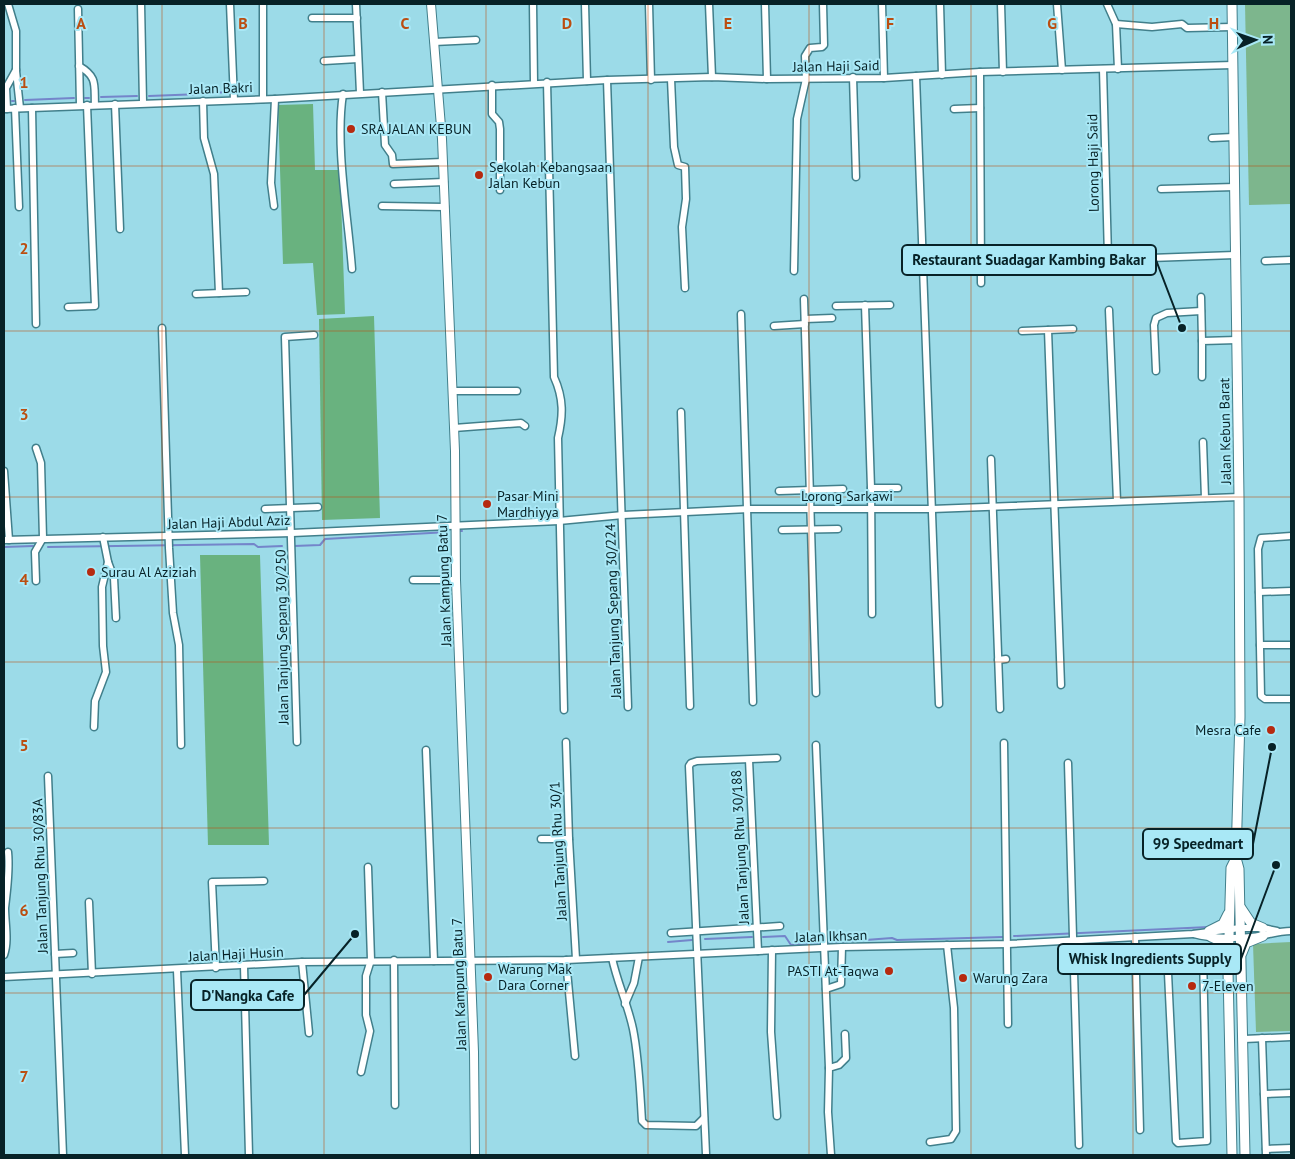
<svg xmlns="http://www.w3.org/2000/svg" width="1295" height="1159" font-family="'PT Sans',sans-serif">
<rect width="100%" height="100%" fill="#9cdbe8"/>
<g fill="#7db68d">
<path d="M 1245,4 L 1291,4 L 1291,204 L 1249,205 Z"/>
<path d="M 1291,942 L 1291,1031 L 1256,1032 L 1253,944 Z"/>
</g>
<g fill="#69b27f">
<path d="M 313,104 L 315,170 L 340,170 L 345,314 L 317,315 L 313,263 L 283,264 L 278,105 Z"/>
<path d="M 374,316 L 380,518 L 322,520 L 319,319 Z"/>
<path d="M 200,555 L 260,555 L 269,845 L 208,845 Z"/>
</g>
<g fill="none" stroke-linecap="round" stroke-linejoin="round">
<g stroke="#7485ca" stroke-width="2">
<path d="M 212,93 L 228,92"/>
<path d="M 149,96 L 201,94"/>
<path d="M 101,97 L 137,96"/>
<path d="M 85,98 L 89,98"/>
<path d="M 25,100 L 74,98"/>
<path d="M 12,101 L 14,101"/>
<path d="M 461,531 L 462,531"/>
<path d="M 294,546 L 320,545 L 325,539 L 448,532"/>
<path d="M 4,547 L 33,546"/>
<path d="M 48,547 L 254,544 L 258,547 L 282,546"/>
<path d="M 1014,936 L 1209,927"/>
<path d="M 763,937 L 785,936 L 791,945 L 821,943"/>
<path d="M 705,939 L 752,937"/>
<path d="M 668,942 L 692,940"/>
<path d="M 826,943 L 892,938 L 897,940 L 1003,937"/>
</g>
<defs>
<g id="minor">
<path d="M 8,4 L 16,31 L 16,71 L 20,108"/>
<path d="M 141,4 L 143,102"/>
<path d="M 230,4 L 234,100"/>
<path d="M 263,4 L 263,99"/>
<path d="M 356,4 L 360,93"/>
<path d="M 533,4 L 534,83"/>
<path d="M 585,4 L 587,81"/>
<path d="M 649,4 L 651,80"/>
<path d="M 709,4 L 712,77"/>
<path d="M 765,4 L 767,79"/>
<path d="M 882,4 L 884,78"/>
<path d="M 940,4 L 942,75"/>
<path d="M 1001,4 L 1003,72"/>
<path d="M 1057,4 L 1062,70"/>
<path d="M 1107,4 L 1116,24 L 1118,69"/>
<path d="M 78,9 L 80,105"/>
<path d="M 312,18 L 357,18"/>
<path d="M 1116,24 L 1152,27 L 1182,24 L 1187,28 L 1232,27"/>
<path d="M 434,42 L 476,40"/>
<path d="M 324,61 L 358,59"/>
<path d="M 79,66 C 98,77 94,85 95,105"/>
<path d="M 1103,69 L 1108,257"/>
<path d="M 980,72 L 981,283"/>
<path d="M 916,76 L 939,704"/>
<path d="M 853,77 L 856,177"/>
<path d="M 671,79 L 674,147 L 678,165 L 685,167 L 686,199 L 682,227 L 685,288"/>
<path d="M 607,80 L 628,707"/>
<path d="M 547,82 L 554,377 C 564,399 563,416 558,438 L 564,710"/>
<path d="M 492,85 L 492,114 L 499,122 L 500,129 L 500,190"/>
<path d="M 382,92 L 385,145 L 392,155 L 393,164 L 443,162"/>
<path d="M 343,94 C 335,145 348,216 352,269"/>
<path d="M 203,101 L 204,138 L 214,174 L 219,293"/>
<path d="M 115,104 L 120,229"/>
<path d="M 15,108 L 19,207"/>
<path d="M 32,108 L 36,324"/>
<path d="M 4,109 L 275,99 L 607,80 L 712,77 L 767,79 L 884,78 L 980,72 L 1233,65"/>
<path d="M 7,109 L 6,88 L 16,70"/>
<path d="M 954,109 L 980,108"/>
<path d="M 1212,138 L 1233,137"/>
<path d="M 394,184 L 444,182"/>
<path d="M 1161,189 L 1235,187"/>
<path d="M 274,206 L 271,183 L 275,99"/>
<path d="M 382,206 L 445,207"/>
<path d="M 1150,258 L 1235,255"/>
<path d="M 1265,261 L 1291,260"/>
<path d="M 794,271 L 797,119 L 806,79 L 805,56 L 810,48 L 822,47 L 824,45 L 823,4"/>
<path d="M 196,294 L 246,292"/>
<path d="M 1201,297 L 1202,341"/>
<path d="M 804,299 L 816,693"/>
<path d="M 865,305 L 871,488 L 872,614"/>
<path d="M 836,306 L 890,305"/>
<path d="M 68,307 L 95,306 L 87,105"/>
<path d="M 1109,310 L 1117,501"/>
<path d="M 741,314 L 753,702"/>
<path d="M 805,319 L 832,318"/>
<path d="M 774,326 L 805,324"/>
<path d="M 162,328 L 169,548 L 173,613 L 179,645 L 181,745"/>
<path d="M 1048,330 L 1061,685"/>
<path d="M 1022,331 L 1073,329"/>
<path d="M 1156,371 L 1154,325 L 1156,318 L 1167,313 L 1201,311"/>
<path d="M 1202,377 L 1202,341 L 1237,340"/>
<path d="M 453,391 L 517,391"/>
<path d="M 681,412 L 690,706"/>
<path d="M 454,428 L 521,423 L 525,426"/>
<path d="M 1203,442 L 1205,498"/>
<path d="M 36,448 L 41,463 L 43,538 L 35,552 L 36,581"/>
<path d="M 991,459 L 1000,709"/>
<path d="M 4,471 L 9,540"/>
<path d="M 871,488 L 898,488"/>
<path d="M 779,491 L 843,489"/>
<path d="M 265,509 L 318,507"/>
<path d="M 782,530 L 838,529"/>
<path d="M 1291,536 L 1261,538 L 1258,549 L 1261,696 L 1265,699 L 1291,699"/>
<path d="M 4,540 L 292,533 L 559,521 L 623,515 L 749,509 L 932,509 L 1239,497"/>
<path d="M 108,562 L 114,578 L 116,618"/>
<path d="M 413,580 L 456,580"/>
<path d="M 1259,592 L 1291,591"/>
<path d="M 1260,645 L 1291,645"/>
<path d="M 998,660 L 1006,659"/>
<path d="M 94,727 L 95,701 L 106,672 L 103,646 L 102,587 L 108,562 L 103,537"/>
<path d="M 297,742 L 285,337 L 314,335"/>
<path d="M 566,742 L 569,839 L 576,959"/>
<path d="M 1004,743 L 1008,1024"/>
<path d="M 816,745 L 829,1068"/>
<path d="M 426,750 L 434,961"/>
<path d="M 749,760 L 758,951"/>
<path d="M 1068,763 L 1079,1145"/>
<path d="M 48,776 L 63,1155"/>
<path d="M 541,839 L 569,839"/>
<path d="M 89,902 L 92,974"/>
<path d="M 671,933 L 780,926"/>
<path d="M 1194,934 C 1211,939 1248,939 1265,935 C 1274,933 1281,931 1291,931"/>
<path d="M 1135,937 L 1140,1130"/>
<path d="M 772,950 L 771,1032 L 777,1116"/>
<path d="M 1135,953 L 1201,951 L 1203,953 L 1207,1141 L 1178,1143 L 1176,1141 L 1167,952"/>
<path d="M 55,954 L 73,953"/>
<path d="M 4,955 C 9,941 5,923 5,908 C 7,889 10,871 8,852"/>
<path d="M 612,958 C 617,982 628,1005 633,1029 C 639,1059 640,1090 642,1121 L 646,1125 L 696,1126 L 704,1118"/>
<path d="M 394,960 L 395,1105"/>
<path d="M 566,960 L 575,1056"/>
<path d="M 302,962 L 309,1033"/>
<path d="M 244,966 L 249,1155"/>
<path d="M 216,968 L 212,882 L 264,881"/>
<path d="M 177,970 L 185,1155"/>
<path d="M 4,977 L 302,962 L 566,960 L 842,947 L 1008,944 L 1193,934 L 1240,928 L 1263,928 L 1277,931"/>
<path d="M 224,988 L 266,986"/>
<path d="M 826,989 L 841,984 L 842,947"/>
<path d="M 625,1004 L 634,983 L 639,957"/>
<path d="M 1262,1038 L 1266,1155"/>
<path d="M 1244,1039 L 1291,1037"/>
<path d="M 361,1072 L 370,1031 L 366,1015 L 366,976 L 371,960 L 368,867"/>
<path d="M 1264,1094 L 1291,1093"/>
<path d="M 930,1142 L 951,1139 L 956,1131 L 954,1008 L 947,945"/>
<path d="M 1266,1149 L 1291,1148"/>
<path d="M 706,1154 L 689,766 L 691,763 L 697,761 L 777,758"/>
<path d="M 831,1155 L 828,1112 L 829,1068 L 839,1065 L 846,1058 L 845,1034"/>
</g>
<path id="tertiary" d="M 431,4 L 442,139 L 455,451 L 456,580 L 474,1052 L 475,1155"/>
<g id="secondary">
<path d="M 1232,4 L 1239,497 L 1240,717 L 1236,858 L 1239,869 L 1245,1155"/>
<path d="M 1241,908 L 1251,923 L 1263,928"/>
<path d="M 1209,931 L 1223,924 L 1228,914"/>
<path d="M 1211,937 L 1222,942 L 1225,953"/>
<path d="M 1242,953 L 1246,943 L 1263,936"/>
<path d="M 1232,1155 L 1228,971 L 1231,868 L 1236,858"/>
</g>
</defs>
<use href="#minor" stroke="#417f8b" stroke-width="9"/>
<use href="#tertiary" stroke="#417f8b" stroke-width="10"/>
<use href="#secondary" stroke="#417f8b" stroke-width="11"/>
<use href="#minor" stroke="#fff" stroke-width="6"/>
<use href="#tertiary" stroke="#fff" stroke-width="8"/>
<use href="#secondary" stroke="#fff" stroke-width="9"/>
</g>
<path fill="none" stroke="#bb4e11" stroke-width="1" stroke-opacity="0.55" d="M 162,4 L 162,1155M 324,4 L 324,1155M 486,4 L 486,1155M 648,4 L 648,1155M 809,4 L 809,1155M 971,4 L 971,1155M 1133,4 L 1133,1155M 4,166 L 1291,166M 4,331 L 1291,331M 4,497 L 1291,497M 4,662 L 1291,662M 4,828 L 1291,828M 4,993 L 1291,993"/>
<g fill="#b62a10" stroke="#a9e8f6" stroke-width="2">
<circle cx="351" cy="129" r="5"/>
<circle cx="479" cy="175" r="5"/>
<circle cx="487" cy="504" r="5"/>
<circle cx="91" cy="572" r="5"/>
<circle cx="1271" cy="730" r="5"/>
<circle cx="889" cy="971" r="5"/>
<circle cx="488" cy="977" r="5"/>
<circle cx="963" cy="978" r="5"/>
<circle cx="1192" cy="986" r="5"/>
</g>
<g text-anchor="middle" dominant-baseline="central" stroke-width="4" stroke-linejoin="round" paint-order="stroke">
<g font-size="14" fill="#072227" stroke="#a9e8f6">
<text transform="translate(836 66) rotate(-1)">Jalan Haji Said</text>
<text transform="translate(221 88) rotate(-2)">Jalan Bakri</text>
<text transform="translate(1093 163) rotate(-91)">Lorong Haji Said</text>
<text transform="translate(1225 431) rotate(-91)">Jalan Kebun Barat</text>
<text x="847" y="496">Lorong Sarkawi</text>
<text transform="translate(229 522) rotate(-2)">Jalan Haji Abdul Aziz</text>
<text transform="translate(444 580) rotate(-92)">Jalan Kampung Batu 7</text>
<text transform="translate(613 611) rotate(-92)">Jalan Tanjung Sepang 30/224</text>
<text transform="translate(282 637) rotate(-91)">Jalan Tanjung Sepang 30/250</text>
<text transform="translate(740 847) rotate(-93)">Jalan Tanjung Rhu 30/188</text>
<text transform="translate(558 851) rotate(-93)">Jalan Tanjung Rhu 30/1</text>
<text transform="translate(40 876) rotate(-92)">Jalan Tanjung Rhu 30/83A</text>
<text transform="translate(831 936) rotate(-2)">Jalan Ikhsan</text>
<text transform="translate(236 954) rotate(-3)">Jalan Haji Husin</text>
<text transform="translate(459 984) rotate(-92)">Jalan Kampung Batu 7</text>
</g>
<g font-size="14" fill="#072227" stroke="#a9e8f6" text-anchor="start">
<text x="361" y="129">SRA JALAN KEBUN</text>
<text x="489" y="167">Sekolah Kebangsaan<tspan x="489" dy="16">Jalan Kebun</tspan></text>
<text x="497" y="496">Pasar Mini<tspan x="497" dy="16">Mardhiyya</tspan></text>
<text x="101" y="572">Surau Al Aziziah</text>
<text x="1261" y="730" text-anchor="end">Mesra Cafe</text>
<text x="498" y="969">Warung Mak<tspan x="498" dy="16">Dara Corner</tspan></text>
<text x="879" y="971" text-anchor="end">PASTI At-Taqwa</text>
<text x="973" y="978">Warung Zara</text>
<text x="1202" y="986">7-Eleven</text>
</g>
</g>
<g font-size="16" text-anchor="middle" font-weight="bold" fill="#bb4e11" stroke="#a9e8f6" stroke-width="4" stroke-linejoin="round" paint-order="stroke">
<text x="81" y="29">A</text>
<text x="243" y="29">B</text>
<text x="405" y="29">C</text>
<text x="567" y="29">D</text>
<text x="728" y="29">E</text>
<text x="890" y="29">F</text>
<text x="1052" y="29">G</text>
<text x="1214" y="29">H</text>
<text x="24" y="88">1</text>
<text x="24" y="254">2</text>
<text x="24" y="420">3</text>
<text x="24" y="585">4</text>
<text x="24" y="751">5</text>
<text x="24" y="916">6</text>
<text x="24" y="1082">7</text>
</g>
<path fill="none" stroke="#072227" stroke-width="2" d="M1182 328L1156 260M1272 747L1253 844M1276 865L1241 959M355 934L304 995"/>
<g fill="#072227" stroke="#a9e8f6" stroke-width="2">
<circle cx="1182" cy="328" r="5"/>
<circle cx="1272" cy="747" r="5"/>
<circle cx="1276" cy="865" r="5"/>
<circle cx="355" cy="934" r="5"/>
</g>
<g fill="#a9e8f6" stroke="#072227" stroke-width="2">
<rect x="902" y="245" width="254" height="30" rx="5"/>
<rect x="1143" y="829" width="110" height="30" rx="5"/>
<rect x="1058" y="944" width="183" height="30" rx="5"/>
<rect x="191" y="980" width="113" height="30" rx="5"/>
</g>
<g font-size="15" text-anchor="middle" font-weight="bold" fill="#072227">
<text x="1029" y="265">Restaurant Suadagar Kambing Bakar</text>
<text x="1198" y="849">99 Speedmart</text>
<text x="1150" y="964">Whisk Ingredients Supply</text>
<text x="248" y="1001">D'Nangka Cafe</text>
</g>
<rect width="1295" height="1159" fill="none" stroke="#072227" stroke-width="10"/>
<g transform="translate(1255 40) rotate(88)" stroke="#a9e8f6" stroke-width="4" paint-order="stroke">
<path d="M0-4L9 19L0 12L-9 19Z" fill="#072227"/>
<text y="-8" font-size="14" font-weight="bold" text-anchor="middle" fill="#072227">N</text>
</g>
</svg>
